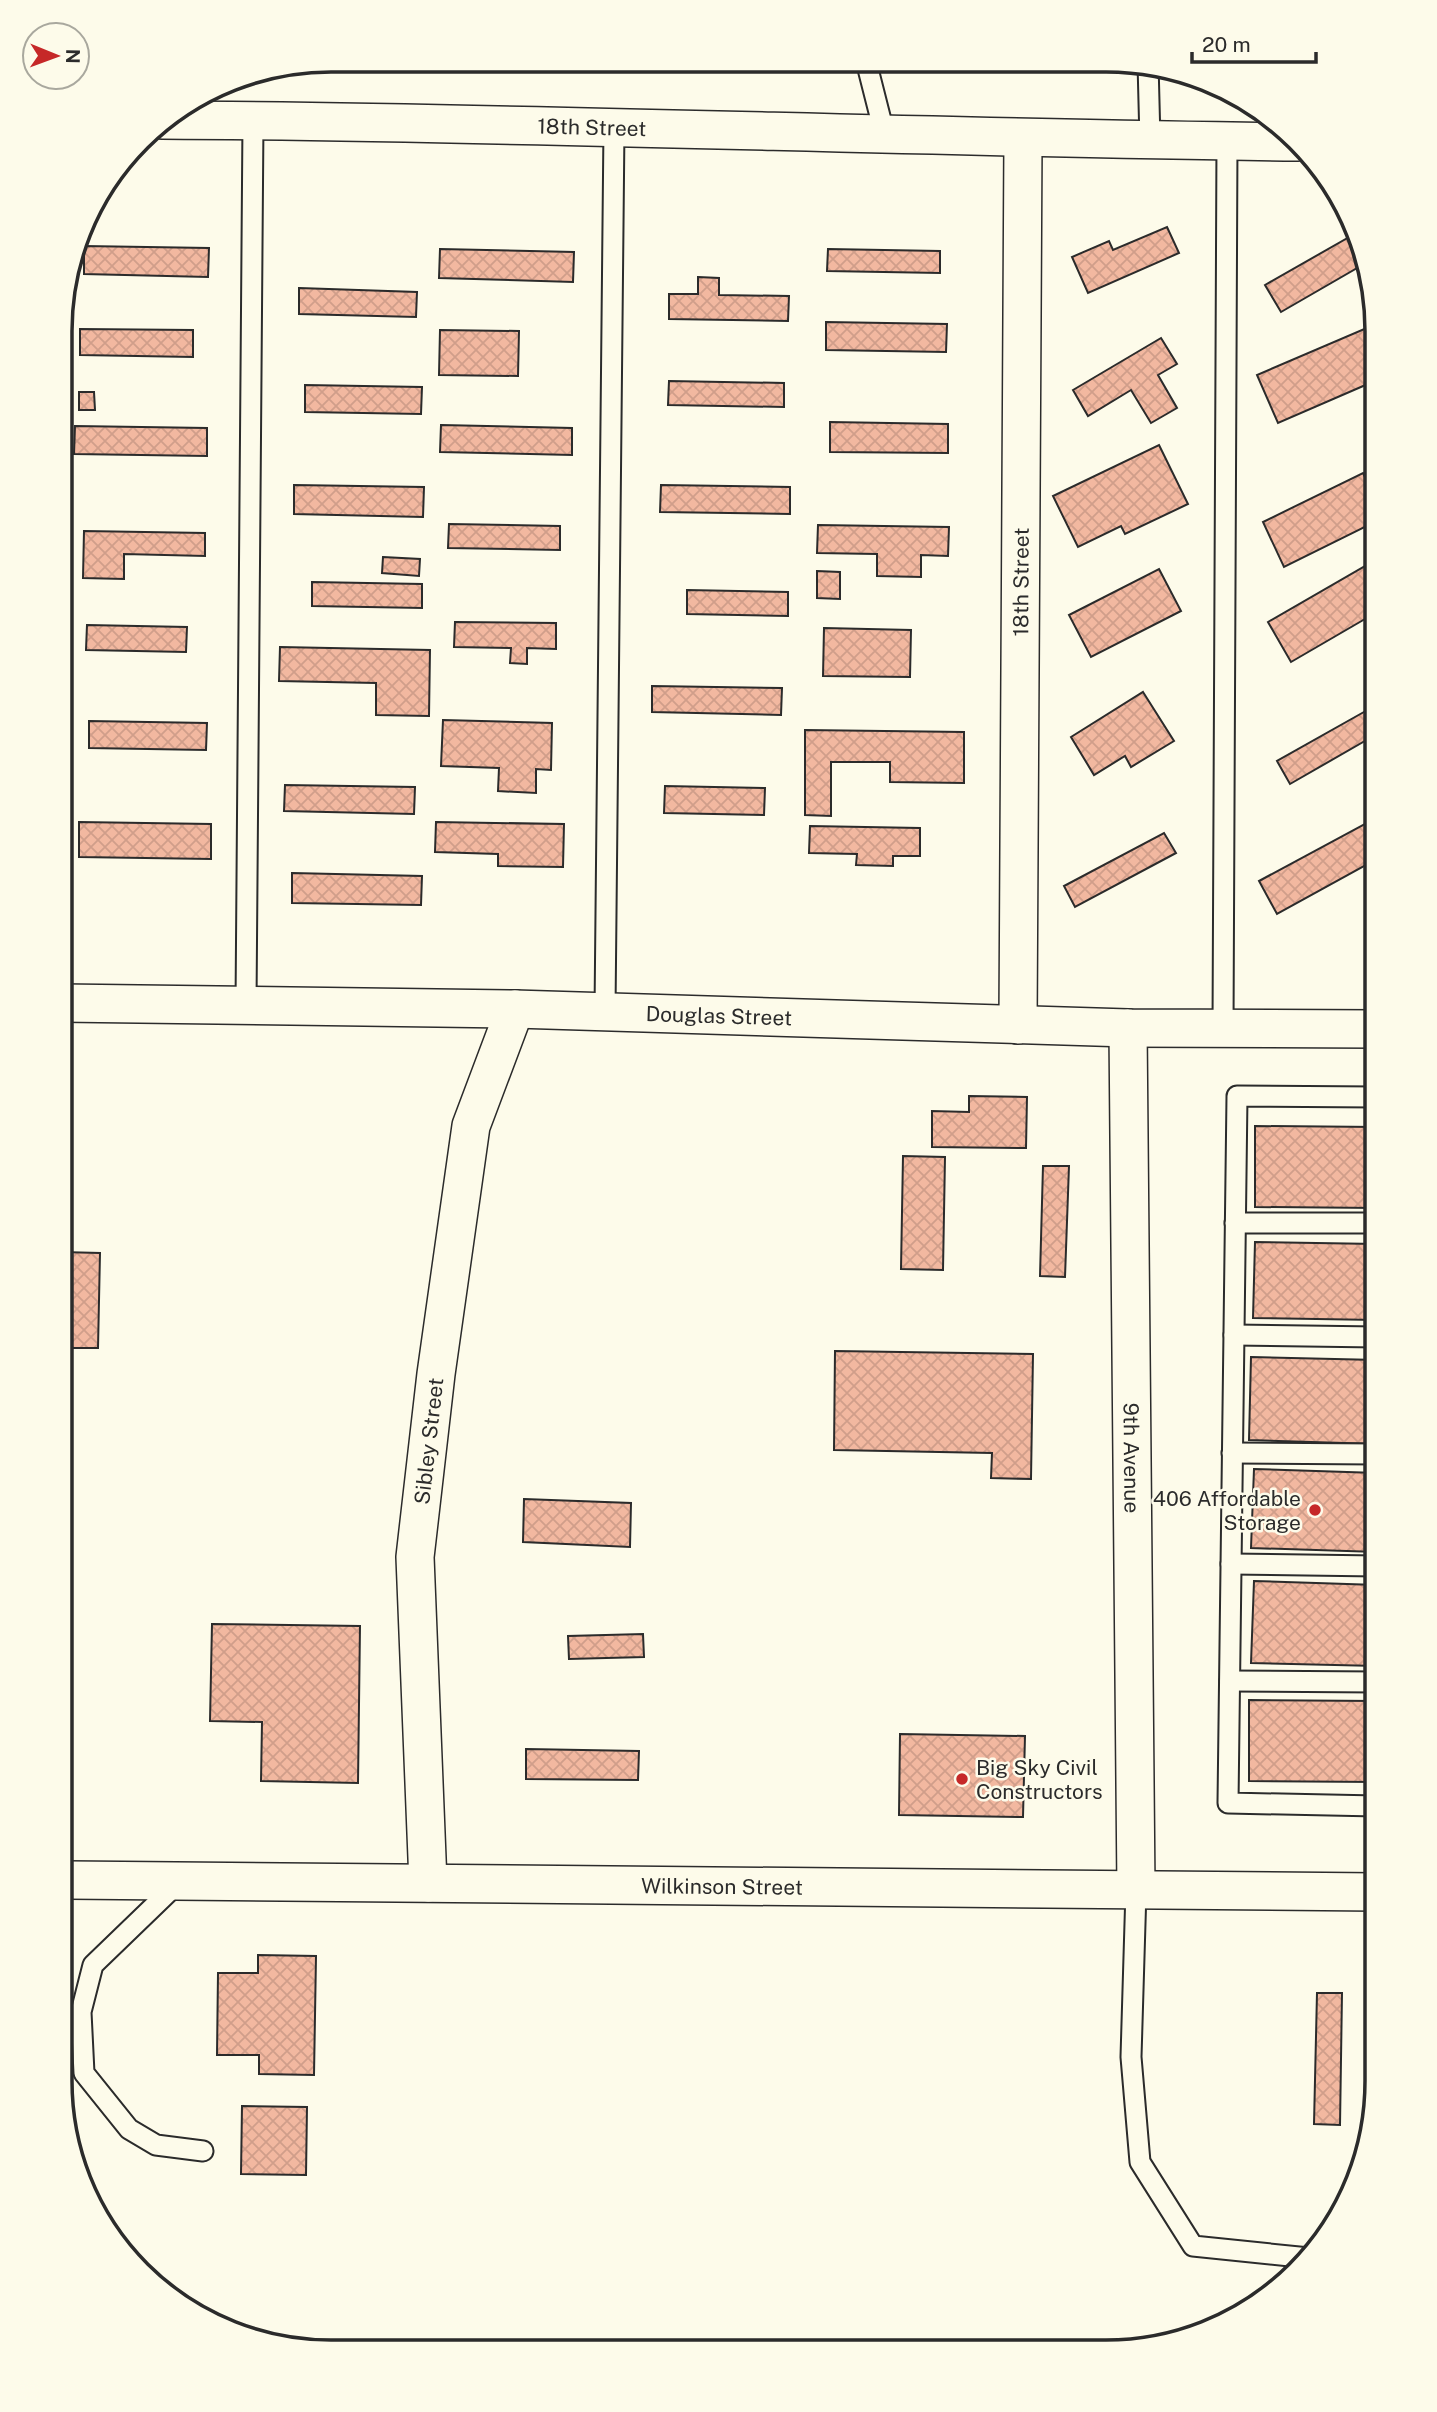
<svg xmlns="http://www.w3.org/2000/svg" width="1437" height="2412" font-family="'Public Sans',sans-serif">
<defs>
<pattern id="building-cross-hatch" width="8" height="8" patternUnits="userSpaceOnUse" patternTransform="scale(1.75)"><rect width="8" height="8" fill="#f2b8a0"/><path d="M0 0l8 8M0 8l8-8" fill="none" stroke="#d09e8a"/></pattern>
</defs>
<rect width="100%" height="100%" fill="#fdfbea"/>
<g fill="url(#building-cross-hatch)" stroke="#2b2b2b" stroke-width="2">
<path d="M 1167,227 L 1179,253 L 1088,293 L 1072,257 L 1109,241 L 1113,250 Z"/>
<path d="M 1358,232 L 1364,264 L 1281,312 L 1265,285 Z"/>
<path d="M 84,246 L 209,248 L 208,277 L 84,274 Z"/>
<path d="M 440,249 L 574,252 L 573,282 L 439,278 Z"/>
<path d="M 828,249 L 940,251 L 940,273 L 827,271 Z"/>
<path d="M 698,277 L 719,278 L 719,295 L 789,296 L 788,321 L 669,319 L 669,294 L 698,294 Z"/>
<path d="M 299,288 L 417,292 L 416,317 L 299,314 Z"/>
<path d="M 826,322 L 947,324 L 946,352 L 826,350 Z"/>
<path d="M 1376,324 L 1377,380 L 1278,423 L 1257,375 Z"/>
<path d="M 80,329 L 193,330 L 193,357 L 80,355 Z"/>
<path d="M 440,330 L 519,331 L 518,376 L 439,375 Z"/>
<path d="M 1161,338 L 1177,364 L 1158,375 L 1177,408 L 1151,423 L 1131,390 L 1088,416 L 1073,390 Z"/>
<path d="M 669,381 L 784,383 L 784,407 L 668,405 Z"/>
<path d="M 305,385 L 422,387 L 421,414 L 305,412 Z"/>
<path d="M 79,392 L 94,392 L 95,410 L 79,410 Z"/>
<path d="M 830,422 L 948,424 L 948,453 L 830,452 Z"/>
<path d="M 441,425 L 572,428 L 572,455 L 440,452 Z"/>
<path d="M 75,426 L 207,428 L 207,456 L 74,454 Z"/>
<path d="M 1159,445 L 1188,504 L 1125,534 L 1121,526 L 1078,547 L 1053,496 Z"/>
<path d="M 1363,473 L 1377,502 L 1377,521 L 1284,567 L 1263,522 Z"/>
<path d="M 62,485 L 68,485 L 68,513 L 61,513 Z"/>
<path d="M 294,485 L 424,487 L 423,517 L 294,514 Z"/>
<path d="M 661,485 L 790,487 L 790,514 L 660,512 Z"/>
<path d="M 449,524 L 560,526 L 560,550 L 448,548 Z"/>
<path d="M 818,525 L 949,527 L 948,556 L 921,555 L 921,577 L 877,576 L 877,554 L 817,553 Z"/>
<path d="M 84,531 L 205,533 L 205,556 L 124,554 L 124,579 L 83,578 Z"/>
<path d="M 383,557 L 420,559 L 419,576 L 382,573 Z"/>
<path d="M 1367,565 L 1377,584 L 1377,612 L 1291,662 L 1268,622 Z"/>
<path d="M 1159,569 L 1181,611 L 1091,657 L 1069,615 Z"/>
<path d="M 817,571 L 840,572 L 840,599 L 817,598 Z"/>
<path d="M 312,582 L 422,584 L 422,608 L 312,606 Z"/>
<path d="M 687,590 L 788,592 L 788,616 L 687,614 Z"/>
<path d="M 61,617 L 69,617 L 67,654 L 61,654 Z"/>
<path d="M 455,622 L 556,623 L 556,649 L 527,648 L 527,664 L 510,663 L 511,648 L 454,647 Z"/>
<path d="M 87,625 L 187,627 L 186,652 L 86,650 Z"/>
<path d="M 824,628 L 911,630 L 910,677 L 823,676 Z"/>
<path d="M 280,647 L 430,650 L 429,716 L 376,715 L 376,683 L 279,681 Z"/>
<path d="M 652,686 L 782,688 L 781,715 L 652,712 Z"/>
<path d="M 1143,692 L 1174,741 L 1131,767 L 1125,756 L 1094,775 L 1071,737 Z"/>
<path d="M 1371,708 L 1377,719 L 1377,734 L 1290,784 L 1277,761 Z"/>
<path d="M 443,720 L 552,723 L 551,770 L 536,769 L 536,793 L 498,791 L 499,768 L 441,766 Z"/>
<path d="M 89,721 L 207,723 L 206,750 L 89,748 Z"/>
<path d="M 805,730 L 964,732 L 964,783 L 890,782 L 890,762 L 831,762 L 831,816 L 805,815 Z"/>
<path d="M 285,785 L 415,787 L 414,814 L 284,811 Z"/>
<path d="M 665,786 L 765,788 L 764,815 L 664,813 Z"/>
<path d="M 1374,819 L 1377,825 L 1377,859 L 1277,914 L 1259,881 Z"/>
<path d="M 79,822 L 211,824 L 211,859 L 79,857 Z"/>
<path d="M 436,822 L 564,824 L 563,867 L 498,866 L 498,854 L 435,852 Z"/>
<path d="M 810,826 L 920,828 L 920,856 L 893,856 L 893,866 L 856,865 L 857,854 L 809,853 Z"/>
<path d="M 1164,833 L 1176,853 L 1075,907 L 1064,886 Z"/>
<path d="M 292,873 L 422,876 L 421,905 L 292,903 Z"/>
<path d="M 969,1096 L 1027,1097 L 1026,1148 L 932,1147 L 932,1111 L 969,1112 Z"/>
<path d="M 1255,1126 L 1377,1127 L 1377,1208 L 1255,1207 Z"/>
<path d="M 903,1156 L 945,1157 L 943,1270 L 901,1269 Z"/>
<path d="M 1043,1166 L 1069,1166 L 1065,1277 L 1040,1276 Z"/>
<path d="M 1255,1242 L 1377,1244 L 1377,1320 L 1253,1318 Z"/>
<path d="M 61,1252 L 100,1253 L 98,1348 L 60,1348 Z"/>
<path d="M 835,1351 L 1033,1354 L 1031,1479 L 991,1478 L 992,1453 L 834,1450 Z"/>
<path d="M 1251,1357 L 1377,1360 L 1377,1444 L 1249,1440 Z"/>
<path d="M 1254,1469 L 1377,1473 L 1377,1552 L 1251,1548 Z"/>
<path d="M 524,1499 L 631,1503 L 630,1547 L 523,1542 Z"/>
<path d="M 1254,1581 L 1377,1585 L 1377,1666 L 1251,1663 Z"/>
<path d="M 212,1624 L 360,1626 L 358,1783 L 261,1781 L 262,1722 L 210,1721 Z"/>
<path d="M 643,1634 L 644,1657 L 569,1659 L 568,1636 Z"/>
<path d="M 1249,1700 L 1377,1701 L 1377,1782 L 1249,1781 Z"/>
<path d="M 900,1734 L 1025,1736 L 1023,1817 L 899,1815 Z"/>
<path d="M 526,1749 L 639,1751 L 638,1780 L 526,1779 Z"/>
<path d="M 258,1955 L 316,1956 L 314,2075 L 259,2074 L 259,2055 L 217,2055 L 218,1973 L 258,1973 Z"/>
<path d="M 1317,1993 L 1342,1993 L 1340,2125 L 1314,2124 Z"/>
<path d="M 242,2106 L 307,2107 L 306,2175 L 241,2174 Z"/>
</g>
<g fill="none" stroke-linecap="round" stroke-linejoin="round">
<defs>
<g id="service">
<path d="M 866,61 L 884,132"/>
<path d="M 1148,63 L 1150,141"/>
<path d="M 246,1005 L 253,121"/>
<path d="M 605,1011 L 614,127"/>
<path d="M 1223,1029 L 1227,141"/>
<path d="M 1235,1223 L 1377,1223"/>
<path d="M 1234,1335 L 1377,1337"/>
<path d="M 1232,1453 L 1377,1454"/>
<path d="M 1231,1564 L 1377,1566"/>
<path d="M 1230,1681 L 1377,1682"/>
<path d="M 1377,1806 L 1228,1803 L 1237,1096 L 1377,1097"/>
<path d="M 179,1882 L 93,1965 L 81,2012 L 84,2073 L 129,2129 L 156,2145 L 203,2151"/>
<path d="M 1136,1890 L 1131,2057 L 1140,2162 L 1193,2246 L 1309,2258"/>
</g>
<g id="minor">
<path id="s1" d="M 162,120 C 541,122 919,138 1298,142"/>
<path id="s2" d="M 61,1003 L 515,1009 L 1128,1028 L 1377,1029"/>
<path id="s3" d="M 1018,1025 L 1023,139"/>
<path id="s4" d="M 1128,1028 L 1136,1890"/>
<path id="s5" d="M 68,1880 L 1377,1892"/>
<path id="s6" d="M 428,1883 L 415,1557 L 436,1374 L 471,1126 L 515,1009"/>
</g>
</defs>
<use href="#service" stroke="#2b2b2b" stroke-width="23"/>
<use href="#minor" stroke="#2b2b2b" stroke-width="40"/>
<use href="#service" stroke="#fdfbea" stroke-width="19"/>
<use href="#minor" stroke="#fdfbea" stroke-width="37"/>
</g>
<g fill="#c62828" stroke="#fdfbea" stroke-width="2.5">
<circle cx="1315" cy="1510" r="7"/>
<circle cx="962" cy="1779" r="7"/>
</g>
<g text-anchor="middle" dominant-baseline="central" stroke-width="5" stroke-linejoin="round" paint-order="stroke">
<g font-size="21" fill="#2b2b2b" stroke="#fdfbea">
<text stroke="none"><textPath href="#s1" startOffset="430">18th Street</textPath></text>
<text stroke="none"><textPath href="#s3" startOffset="443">18th Street</textPath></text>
<text stroke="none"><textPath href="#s2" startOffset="658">Douglas Street</textPath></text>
<text stroke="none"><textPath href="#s6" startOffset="443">Sibley Street</textPath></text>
<text stroke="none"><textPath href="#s4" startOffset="430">9th Avenue</textPath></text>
<text stroke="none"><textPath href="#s5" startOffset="654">Wilkinson Street</textPath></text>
</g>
<g font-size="21" fill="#2b2b2b" stroke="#fdfbea" text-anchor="end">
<text x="1301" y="1498">406 Affordable<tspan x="1301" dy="24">Storage</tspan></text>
<text x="976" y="1767" text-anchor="start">Big Sky Civil<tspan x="976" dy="24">Constructors</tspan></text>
</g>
</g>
<path d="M0 0H1437V2412H0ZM331 72H1106A259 259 0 0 1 1365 331V2081A259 259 0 0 1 1106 2340H331A259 259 0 0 1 72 2081V331A259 259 0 0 1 331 72Z" fill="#fdfbea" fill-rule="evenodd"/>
<path fill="none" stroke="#2b2b2b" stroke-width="3.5" d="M331 72H1106A259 259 0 0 1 1365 331V2081A259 259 0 0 1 1106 2340H331A259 259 0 0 1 72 2081V331A259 259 0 0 1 331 72Z"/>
<g transform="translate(56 56) rotate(91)"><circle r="33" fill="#fdfbea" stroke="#a9a89e" stroke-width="2"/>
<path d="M0-5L12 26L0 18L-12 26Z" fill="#c62828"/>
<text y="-10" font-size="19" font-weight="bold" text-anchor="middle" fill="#2b2b2b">N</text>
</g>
<path d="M1192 52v10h124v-10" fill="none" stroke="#2b2b2b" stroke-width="3.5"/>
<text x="1202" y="52" font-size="21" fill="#2b2b2b" stroke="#fdfbea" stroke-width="5" paint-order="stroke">20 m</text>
</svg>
